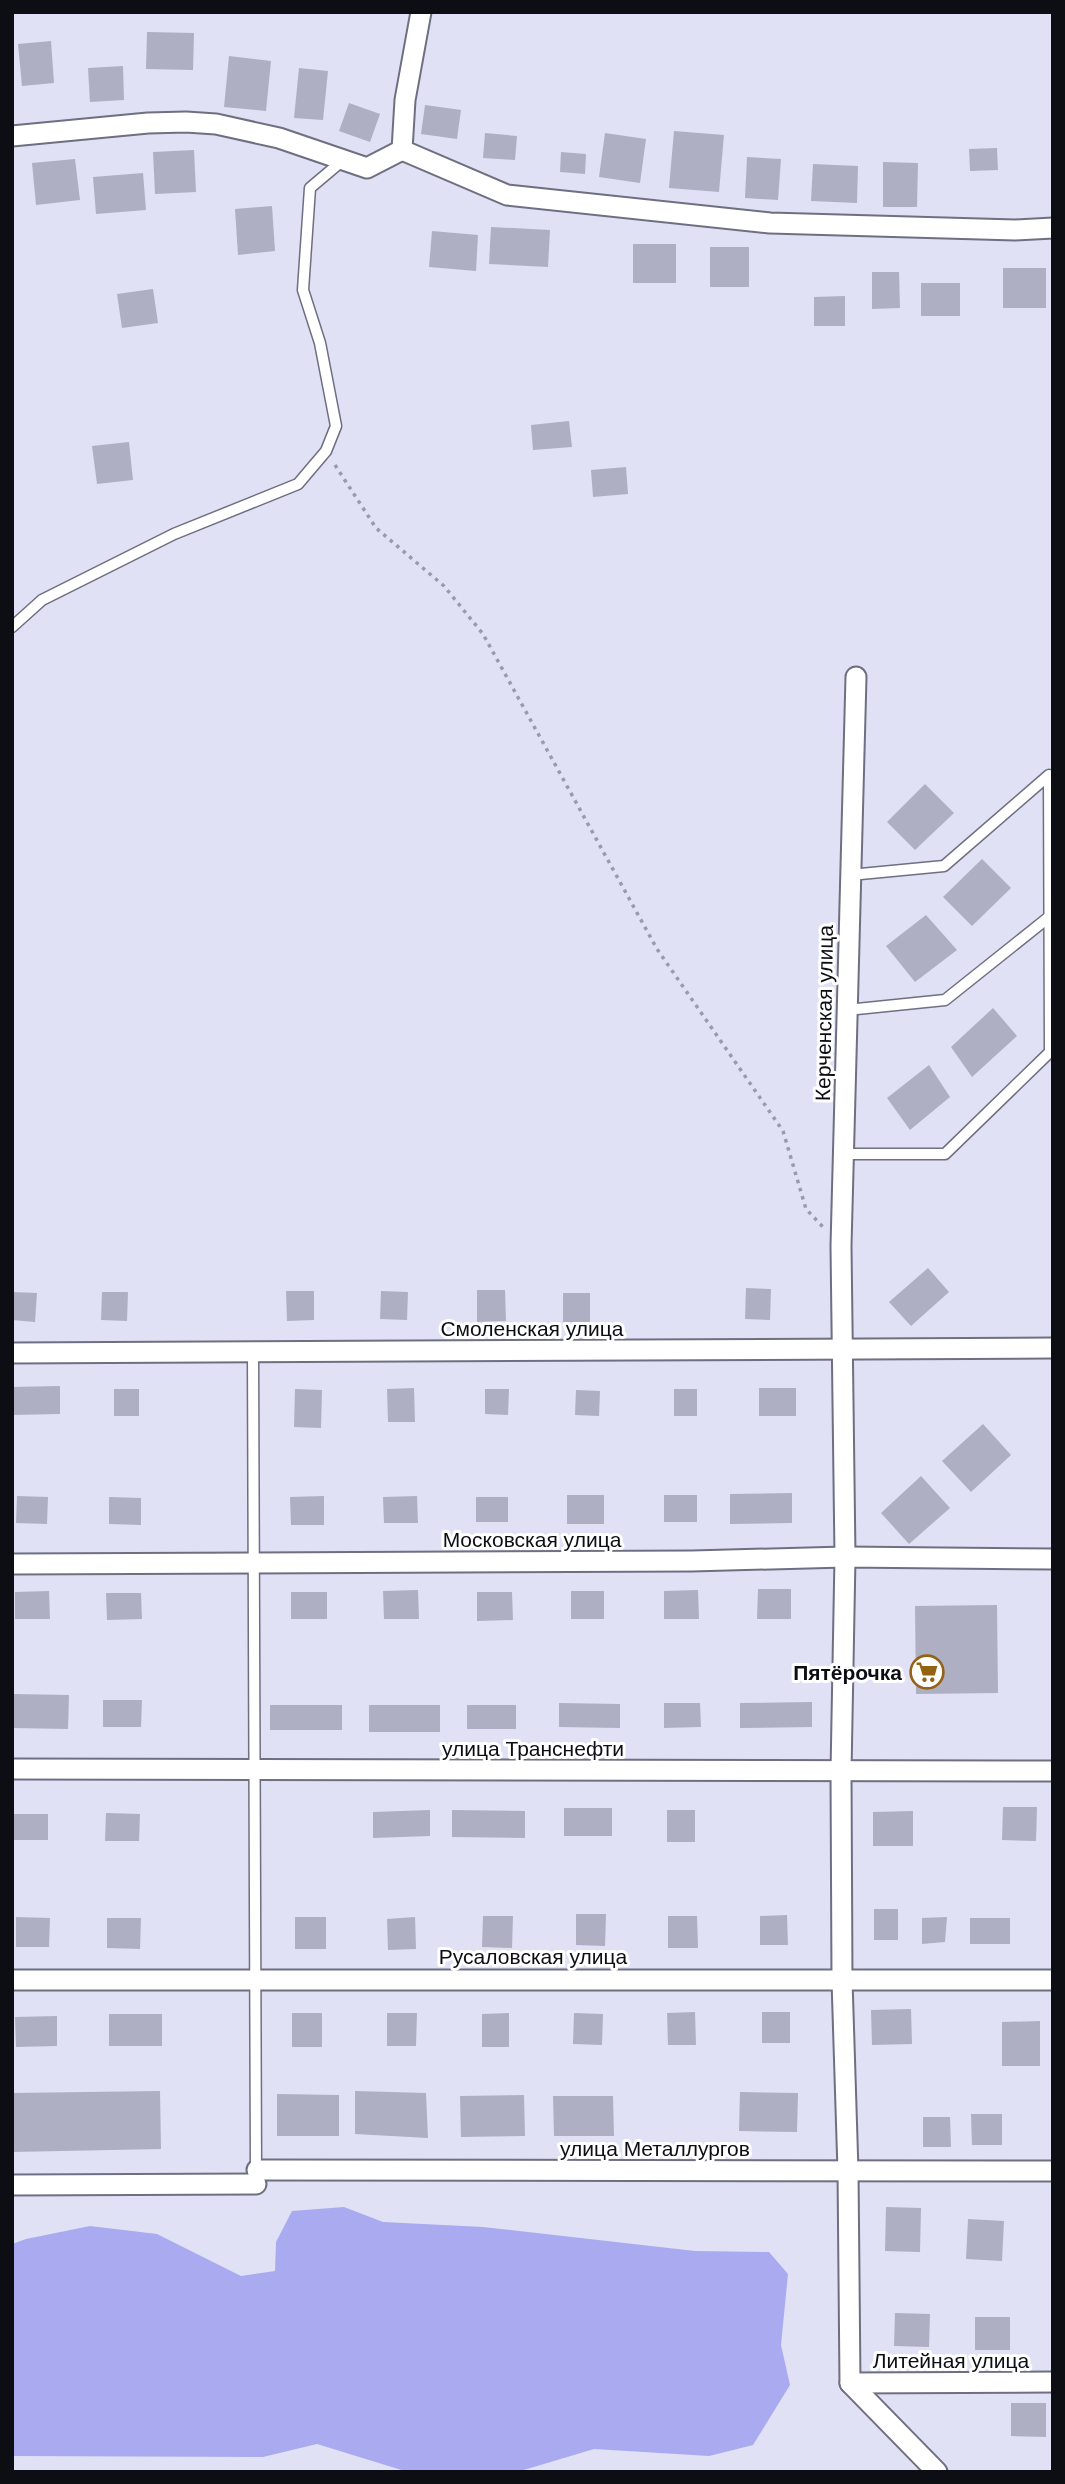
<svg xmlns="http://www.w3.org/2000/svg" width="1065" height="2484" font-family="Arial,sans-serif">
<rect width="100%" height="100%" fill="#e0e1f5"/>
<path fill="#aaaaf1" d="M 344,2207 L 383,2222 L 483,2227 L 695,2251 L 769,2252 L 788,2274 L 781,2345 L 790,2385 L 753,2445 L 709,2456 L 594,2449 L 517,2472 L 408,2472 L 317,2444 L 263,2457 L 12,2456 L 12,2244 L 26,2239 L 90,2226 L 157,2234 L 241,2276 L 275,2271 L 276,2242 L 292,2211 Z"/>
<g fill="#aeafc2">
<path d="M 147,32 L 194,33 L 193,70 L 146,69 Z"/>
<path d="M 51,41 L 54,83 L 22,86 L 18,44 Z"/>
<path d="M 229,56 L 271,61 L 266,111 L 224,107 Z"/>
<path d="M 123,66 L 124,100 L 90,102 L 88,68 Z"/>
<path d="M 299,68 L 328,71 L 323,120 L 294,118 Z"/>
<path d="M 349,103 L 380,114 L 370,142 L 339,131 Z"/>
<path d="M 425,105 L 461,110 L 457,139 L 421,134 Z"/>
<path d="M 674,131 L 724,135 L 719,192 L 669,188 Z"/>
<path d="M 485,133 L 517,136 L 515,160 L 483,158 Z"/>
<path d="M 605,133 L 646,139 L 640,183 L 599,177 Z"/>
<path d="M 997,148 L 998,170 L 970,171 L 969,149 Z"/>
<path d="M 194,150 L 196,192 L 155,194 L 153,152 Z"/>
<path d="M 561,152 L 586,154 L 585,174 L 560,172 Z"/>
<path d="M 747,157 L 781,159 L 778,200 L 745,198 Z"/>
<path d="M 75,159 L 80,200 L 36,205 L 32,163 Z"/>
<path d="M 883,162 L 918,163 L 917,207 L 883,207 Z"/>
<path d="M 813,164 L 858,166 L 857,203 L 811,201 Z"/>
<path d="M 143,173 L 146,210 L 96,214 L 93,177 Z"/>
<path d="M 272,206 L 275,251 L 238,255 L 235,209 Z"/>
<path d="M 491,227 L 550,230 L 548,267 L 489,264 Z"/>
<path d="M 432,231 L 478,235 L 476,271 L 429,267 Z"/>
<rect x="633" y="244" width="43" height="39"/>
<rect x="710" y="247" width="39" height="40"/>
<rect x="1003" y="268" width="43" height="40"/>
<path d="M 872,272 L 899,272 L 900,308 L 872,309 Z"/>
<rect x="921" y="283" width="39" height="33"/>
<path d="M 153,289 L 158,323 L 122,328 L 117,294 Z"/>
<path d="M 845,296 L 845,326 L 814,326 L 814,297 Z"/>
<path d="M 569,421 L 572,447 L 533,450 L 531,425 Z"/>
<path d="M 129,442 L 133,480 L 97,484 L 92,446 Z"/>
<path d="M 626,467 L 628,494 L 593,497 L 591,470 Z"/>
<path d="M 925,784 L 954,813 L 915,850 L 887,822 Z"/>
<path d="M 982,859 L 1011,888 L 972,926 L 943,897 Z"/>
<path d="M 926,915 L 957,950 L 915,982 L 886,946 Z"/>
<path d="M 993,1008 L 1017,1036 L 972,1077 L 951,1047 Z"/>
<path d="M 929,1065 L 950,1097 L 910,1130 L 887,1098 Z"/>
<path d="M 928,1268 L 949,1292 L 911,1326 L 889,1302 Z"/>
<path d="M 746,1288 L 771,1289 L 770,1320 L 745,1319 Z"/>
<path d="M 477,1290 L 505,1290 L 506,1321 L 477,1322 Z"/>
<path d="M 286,1291 L 314,1291 L 314,1320 L 287,1321 Z"/>
<path d="M 381,1291 L 408,1292 L 407,1320 L 380,1319 Z"/>
<path d="M 12,1292 L 37,1293 L 35,1322 L 12,1320 Z"/>
<path d="M 102,1292 L 128,1292 L 127,1321 L 101,1320 Z"/>
<rect x="563" y="1293" width="27" height="29"/>
<path d="M 60,1386 L 60,1414 L 12,1415 L 12,1387 Z"/>
<path d="M 414,1388 L 415,1422 L 388,1422 L 387,1389 Z"/>
<rect x="759" y="1388" width="37" height="28"/>
<rect x="114" y="1389" width="25" height="27"/>
<path d="M 295,1389 L 322,1390 L 321,1428 L 294,1427 Z"/>
<path d="M 485,1389 L 509,1389 L 508,1415 L 485,1414 Z"/>
<rect x="674" y="1389" width="23" height="27"/>
<path d="M 576,1390 L 600,1391 L 599,1416 L 575,1415 Z"/>
<path d="M 983,1424 L 1011,1455 L 971,1492 L 942,1461 Z"/>
<path d="M 921,1476 L 950,1508 L 909,1544 L 881,1513 Z"/>
<path d="M 792,1493 L 792,1523 L 730,1524 L 730,1494 Z"/>
<rect x="567" y="1495" width="37" height="29"/>
<rect x="664" y="1495" width="33" height="27"/>
<path d="M 17,1496 L 48,1497 L 47,1524 L 16,1523 Z"/>
<path d="M 324,1496 L 324,1525 L 291,1525 L 290,1497 Z"/>
<path d="M 417,1496 L 418,1523 L 384,1523 L 383,1497 Z"/>
<path d="M 109,1497 L 141,1498 L 141,1525 L 109,1524 Z"/>
<rect x="476" y="1497" width="32" height="25"/>
<path d="M 758,1589 L 791,1589 L 791,1619 L 757,1619 Z"/>
<path d="M 418,1590 L 419,1619 L 384,1619 L 383,1591 Z"/>
<path d="M 698,1590 L 699,1619 L 664,1619 L 664,1591 Z"/>
<path d="M 49,1591 L 50,1619 L 15,1619 L 15,1592 Z"/>
<rect x="571" y="1591" width="33" height="28"/>
<rect x="291" y="1592" width="36" height="27"/>
<path d="M 477,1592 L 512,1592 L 513,1620 L 477,1621 Z"/>
<path d="M 106,1593 L 141,1593 L 142,1619 L 107,1620 Z"/>
<path d="M 997,1605 L 998,1693 L 916,1694 L 915,1606 Z"/>
<path d="M 13,1694 L 69,1695 L 68,1729 L 13,1728 Z"/>
<path d="M 103,1700 L 142,1700 L 141,1727 L 103,1727 Z"/>
<path d="M 812,1702 L 812,1727 L 740,1728 L 740,1703 Z"/>
<path d="M 559,1703 L 620,1704 L 620,1728 L 559,1727 Z"/>
<path d="M 664,1703 L 700,1703 L 701,1727 L 664,1728 Z"/>
<rect x="270" y="1705" width="72" height="25"/>
<rect x="369" y="1705" width="71" height="27"/>
<rect x="467" y="1705" width="49" height="24"/>
<path d="M 1003,1807 L 1037,1807 L 1036,1841 L 1002,1840 Z"/>
<rect x="564" y="1808" width="48" height="28"/>
<path d="M 430,1810 L 430,1836 L 373,1838 L 373,1812 Z"/>
<path d="M 452,1810 L 525,1811 L 525,1838 L 452,1837 Z"/>
<rect x="667" y="1810" width="28" height="32"/>
<path d="M 913,1811 L 913,1846 L 873,1846 L 873,1812 Z"/>
<path d="M 106,1813 L 140,1814 L 139,1841 L 105,1841 Z"/>
<rect x="12" y="1814" width="36" height="26"/>
<rect x="874" y="1909" width="24" height="31"/>
<path d="M 576,1914 L 606,1914 L 605,1946 L 576,1945 Z"/>
<path d="M 787,1915 L 788,1945 L 760,1945 L 760,1916 Z"/>
<path d="M 483,1916 L 513,1916 L 512,1948 L 482,1947 Z"/>
<path d="M 668,1916 L 697,1916 L 698,1948 L 668,1948 Z"/>
<path d="M 16,1917 L 50,1918 L 49,1947 L 16,1947 Z"/>
<rect x="295" y="1917" width="31" height="32"/>
<path d="M 415,1917 L 416,1949 L 388,1950 L 387,1919 Z"/>
<path d="M 947,1917 L 945,1942 L 922,1944 L 922,1918 Z"/>
<path d="M 107,1918 L 141,1918 L 140,1949 L 107,1948 Z"/>
<rect x="970" y="1918" width="40" height="26"/>
<path d="M 911,2009 L 912,2044 L 872,2045 L 871,2010 Z"/>
<path d="M 695,2012 L 696,2045 L 668,2045 L 667,2013 Z"/>
<rect x="762" y="2012" width="28" height="31"/>
<rect x="292" y="2013" width="30" height="34"/>
<path d="M 387,2013 L 417,2013 L 416,2046 L 387,2046 Z"/>
<path d="M 509,2013 L 509,2047 L 482,2047 L 482,2014 Z"/>
<path d="M 574,2013 L 603,2014 L 602,2045 L 573,2044 Z"/>
<rect x="109" y="2014" width="53" height="32"/>
<path d="M 57,2016 L 57,2046 L 16,2047 L 15,2017 Z"/>
<path d="M 1040,2021 L 1040,2066 L 1002,2066 L 1002,2022 Z"/>
<path d="M 160,2091 L 161,2149 L 12,2152 L 12,2093 Z"/>
<path d="M 355,2091 L 426,2093 L 428,2138 L 355,2134 Z"/>
<path d="M 740,2092 L 798,2093 L 797,2132 L 739,2131 Z"/>
<path d="M 277,2094 L 339,2095 L 339,2136 L 277,2136 Z"/>
<path d="M 524,2095 L 525,2136 L 461,2137 L 460,2096 Z"/>
<path d="M 553,2096 L 613,2096 L 614,2136 L 554,2136 Z"/>
<path d="M 971,2114 L 1002,2114 L 1002,2145 L 972,2145 Z"/>
<path d="M 923,2117 L 950,2117 L 951,2147 L 923,2147 Z"/>
<path d="M 886,2207 L 921,2208 L 920,2252 L 885,2251 Z"/>
<path d="M 968,2219 L 1004,2221 L 1002,2261 L 966,2259 Z"/>
<path d="M 895,2313 L 930,2314 L 929,2347 L 894,2346 Z"/>
<rect x="975" y="2317" width="35" height="33"/>
<path d="M 1011,2403 L 1046,2403 L 1046,2437 L 1011,2436 Z"/>
</g>
<g fill="none" stroke-linecap="round" stroke-linejoin="round">
<defs>
<g id="service">
<path d="M 12,627 L 42,600 L 174,534 L 298,484 L 326,451 L 336,426 L 320,343 L 303,290 L 310,188 L 342,161"/>
<path d="M 847,1010 L 945,1000 L 1049,917"/>
<path d="M 843,1154 L 945,1154 L 1050,1052 L 1049,775 L 944,866 L 850,875"/>
<path d="M 253,1352 L 256,2174"/>
</g>
<g id="minor">
<path d="M 12,136 L 148,123 L 186,122 L 216,124 L 279,138 L 367,168 L 402,150 L 405,100 L 421,12"/>
<path d="M 402,150 L 507,195 L 770,223 L 1015,230 L 1053,228"/>
<path d="M 856,677 L 841,1246 L 845,1557 L 841,1772 L 842,1980 L 848,2171 L 850,2383 L 937,2472"/>
<path d="M 12,1353 L 1053,1348"/>
<path d="M 12,1564 L 692,1561 L 845,1557 L 1053,1559"/>
<path d="M 12,1769 L 1053,1771"/>
<path d="M 12,1980 L 1053,1980"/>
<path d="M 257,2170 L 1053,2171"/>
<path d="M 12,2185 L 256,2184"/>
<path d="M 850,2383 L 1053,2382"/>
</g>
</defs>
<use href="#service" stroke="#6e6f81" stroke-width="13"/>
<use href="#minor" stroke="#6e6f81" stroke-width="23"/>
<path stroke="#9a9aaa" stroke-width="3.5" stroke-dasharray="3.5 5" stroke-linecap="butt" d="M 335,465 L 376,528 L 444,586 L 483,634 L 657,949 L 783,1131 L 806,1209 L 823,1227"/>
<use href="#service" stroke="#fff" stroke-width="10"/>
<use href="#minor" stroke="#fff" stroke-width="19"/>
</g>
<defs>
<symbol id="supermarket-ring" viewBox="-11 -11 22 22"><circle r="9.5" fill="#fff" stroke="#946213" stroke-width="1.5"/><path d="M-6-5.5h2.5l.6 2H6L4.5 2H-2.5L-4.4-4H-6ZM-1.5 3.2a1.3 1.3 0 1 0 .1 0ZM3 3.2a1.3 1.3 0 1 0 .1 0Z" fill="#946213"/></symbol>
</defs>
<g fill-rule="evenodd">
<use href="#supermarket-ring" x="908" y="1653" width="38" height="38"/>
</g>
<g text-anchor="middle" dominant-baseline="central" stroke-width="6" stroke-linejoin="round" paint-order="stroke">
<g font-size="21" fill="#0d0d14" stroke="#fff">
<text transform="translate(824 1013) rotate(-89)">Керченская улица</text>
<text x="532" y="1328">Смоленская улица</text>
<text x="532" y="1539">Московская улица</text>
<text x="533" y="1748">улица Транснефти</text>
<text x="533" y="1956">Русаловская улица</text>
<text x="655" y="2148">улица Металлургов</text>
<text x="951" y="2360">Литейная улица</text>
</g>
<g font-size="21" font-weight="bold" fill="#0d0d14" stroke="#fff" text-anchor="end">
<text x="902" y="1672">Пятёрочка</text>
</g>
</g>
<rect width="1065" height="2484" fill="none" stroke="#0d0d14" stroke-width="28"/>
</svg>
